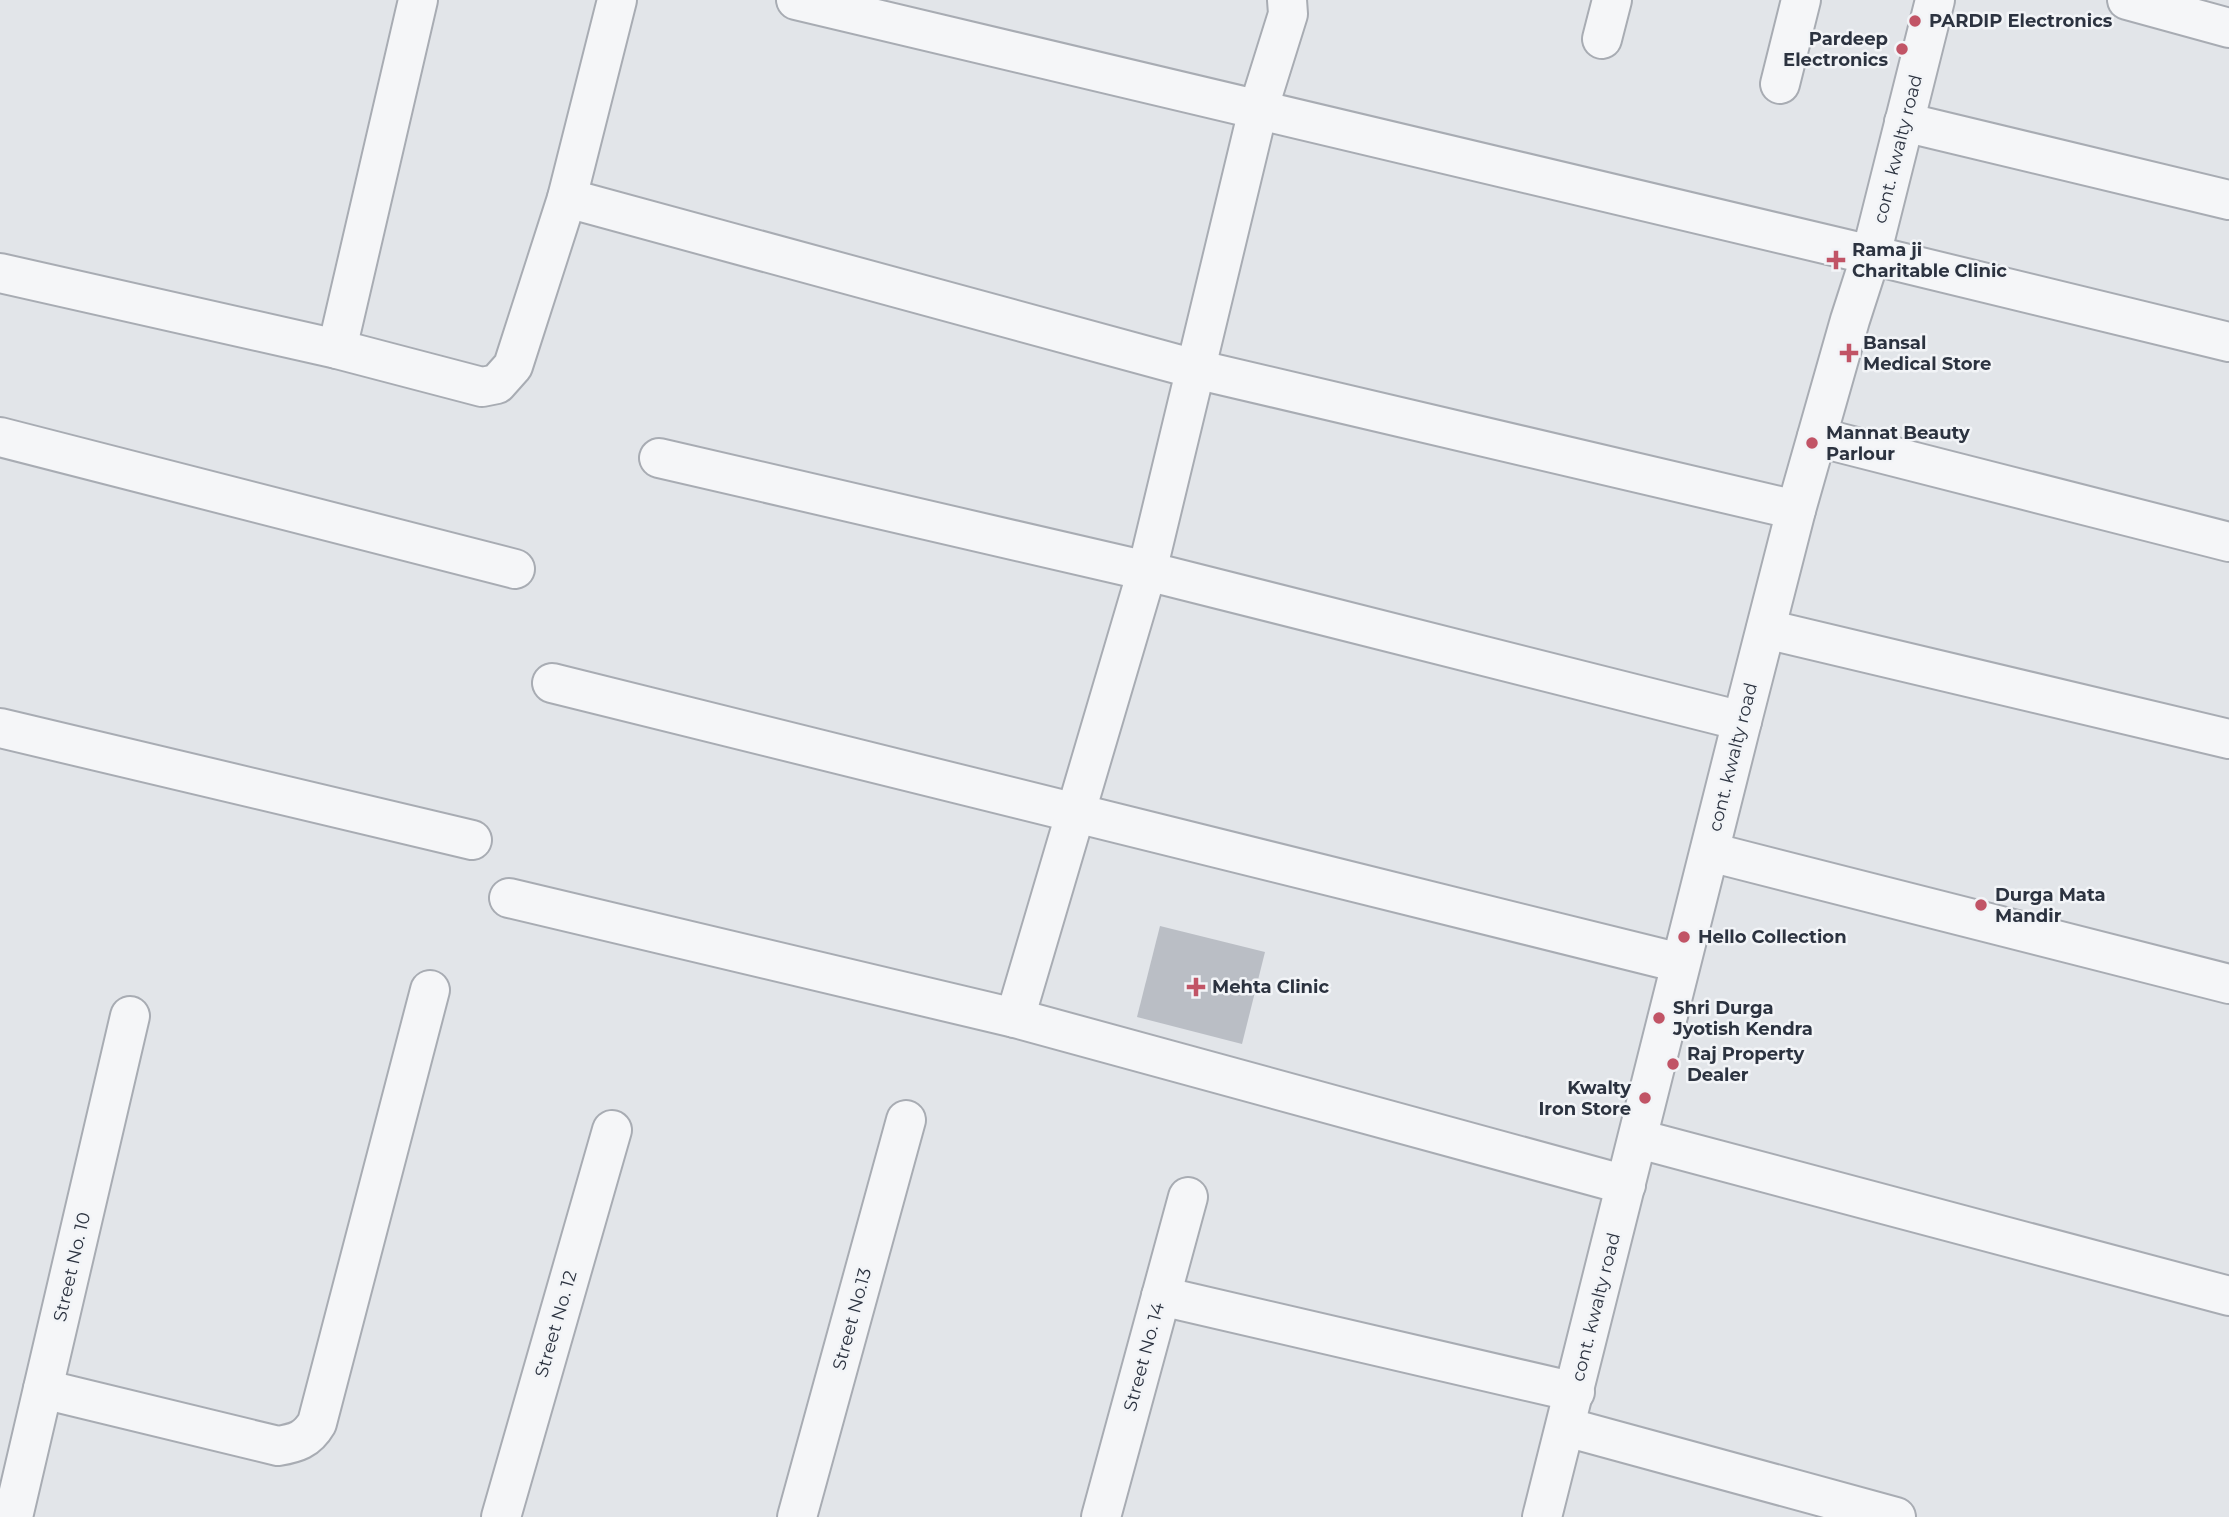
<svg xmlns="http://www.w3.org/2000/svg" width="2229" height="1517" font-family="Montserrat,sans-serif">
<rect width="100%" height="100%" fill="#e2e5e9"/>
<path fill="#babec5" d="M 1160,926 L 1265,952 L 1242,1044 L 1137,1017 Z"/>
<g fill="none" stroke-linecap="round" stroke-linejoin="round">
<defs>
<g id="minor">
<path d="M 796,0 L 1871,255 L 2229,342"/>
<path d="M 2127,0 L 2229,28"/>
<path d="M 1602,39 L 1612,0"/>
<path d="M 1780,84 L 1801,0"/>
<path d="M 1904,122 L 2229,200"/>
<path d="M 567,198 L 1195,369 L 1796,510"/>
<path d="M 0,273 L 337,349 L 482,387 L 497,384 L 513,366 L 567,198 L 617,0"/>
<path d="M 337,349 L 418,0"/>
<path d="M 0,437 L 515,569"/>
<path d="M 1817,437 L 2229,542"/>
<path d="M 659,458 L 1147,571 L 1742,721"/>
<path d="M 1766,629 L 2229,739"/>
<path d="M 552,683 L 1680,963"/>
<path d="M 0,728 L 472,840"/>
<path d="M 1710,852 L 2229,984"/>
<path d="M 509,898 L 1015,1018 L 1626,1185"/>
<path d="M 1015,1018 L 1147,571 L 1258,110 L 1288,14 L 1287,0"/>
<path d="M 1639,1139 L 2229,1296"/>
<path d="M 1161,1296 L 1575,1392"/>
<path d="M 43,1389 L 278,1446 C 296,1443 307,1440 317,1423 L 430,990"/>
<path d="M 1566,1427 L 1896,1517"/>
<path d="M 13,1517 L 130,1016"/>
<path d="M 501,1517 L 612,1130"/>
<path d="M 797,1517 L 906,1120"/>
<path d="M 1101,1517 L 1188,1197"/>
<path d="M 1542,1517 L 1742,721 L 1796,510 L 1850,320 L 1871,255 L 1935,0"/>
</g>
</defs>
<use href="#minor" stroke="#a8acb3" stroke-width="42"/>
<use href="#minor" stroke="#f5f6f8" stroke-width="38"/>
</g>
<g fill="#c15466" stroke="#f2f4f7" stroke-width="2.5">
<circle cx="1915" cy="21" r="7"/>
<circle cx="1902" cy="49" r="7"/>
<path d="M1832.5 249.5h7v7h7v7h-7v7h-7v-7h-7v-7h7z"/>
<path d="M1845.5 342.5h7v7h7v7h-7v7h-7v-7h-7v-7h7z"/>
<circle cx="1812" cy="443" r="7"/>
<circle cx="1981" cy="905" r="7"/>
<circle cx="1684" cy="937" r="7"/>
<path d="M1192.5 976.5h7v7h7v7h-7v7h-7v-7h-7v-7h7z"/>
<circle cx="1659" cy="1018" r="7"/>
<circle cx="1673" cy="1064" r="7"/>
<circle cx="1645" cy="1098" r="7"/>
</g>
<g text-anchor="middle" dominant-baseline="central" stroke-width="5" stroke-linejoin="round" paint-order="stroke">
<g font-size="18" font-weight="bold" fill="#2c3340" stroke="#f2f4f7" text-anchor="start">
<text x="1929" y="21">PARDIP Electronics</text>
<text x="1888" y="39" text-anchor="end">Pardeep<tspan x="1888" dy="21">Electronics</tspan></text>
<text x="1852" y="250">Rama ji<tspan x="1852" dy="21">Charitable Clinic</tspan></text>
<text x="1863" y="343">Bansal<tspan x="1863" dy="21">Medical Store</tspan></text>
<text x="1826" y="433">Mannat Beauty<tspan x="1826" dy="21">Parlour</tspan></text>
<text x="1995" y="895">Durga Mata<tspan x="1995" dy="21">Mandir</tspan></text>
<text x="1698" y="937">Hello Collection</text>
<text x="1212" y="987">Mehta Clinic</text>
<text x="1673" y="1008">Shri Durga<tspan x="1673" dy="21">Jyotish Kendra</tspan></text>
<text x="1687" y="1054">Raj Property<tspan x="1687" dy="21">Dealer</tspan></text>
<text x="1631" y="1088" text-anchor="end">Kwalty<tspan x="1631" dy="21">Iron Store</tspan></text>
</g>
<g font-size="18" fill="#2c3340" stroke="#f2f4f7">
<text transform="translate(1898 149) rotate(-76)">cont. kwalty road</text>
<text transform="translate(1733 757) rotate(-76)">cont. kwalty road</text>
<text transform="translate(72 1267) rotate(-77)">Street No. 10</text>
<text transform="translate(1596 1307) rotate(-76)">cont. kwalty road</text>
<text transform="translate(852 1319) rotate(-75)">Street No.13</text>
<text transform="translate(556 1324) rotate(-74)">Street No. 12</text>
<text transform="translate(1144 1357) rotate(-75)">Street No. 14</text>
</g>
</g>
</svg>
